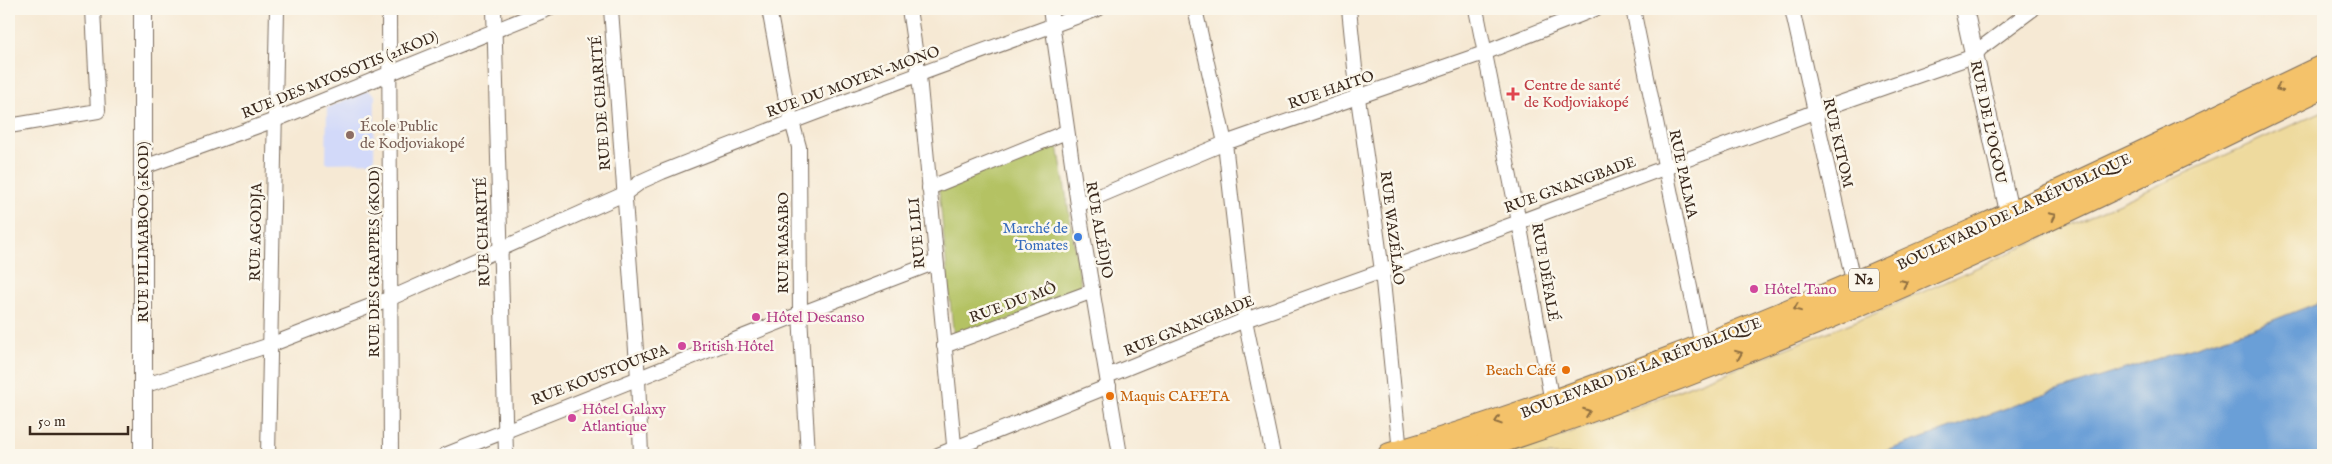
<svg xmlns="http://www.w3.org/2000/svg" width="2332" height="464" font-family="'IM FELL English',serif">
<rect width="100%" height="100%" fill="#fbf7ec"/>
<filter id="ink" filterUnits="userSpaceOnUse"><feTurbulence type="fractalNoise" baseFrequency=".02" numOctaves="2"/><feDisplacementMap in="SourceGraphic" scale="10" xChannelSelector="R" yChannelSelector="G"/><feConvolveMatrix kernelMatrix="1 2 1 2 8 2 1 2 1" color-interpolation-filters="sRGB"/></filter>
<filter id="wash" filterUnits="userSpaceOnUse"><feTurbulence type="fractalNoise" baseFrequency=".0096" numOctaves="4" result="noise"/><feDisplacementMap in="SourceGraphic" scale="20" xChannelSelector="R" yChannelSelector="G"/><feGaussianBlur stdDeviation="1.12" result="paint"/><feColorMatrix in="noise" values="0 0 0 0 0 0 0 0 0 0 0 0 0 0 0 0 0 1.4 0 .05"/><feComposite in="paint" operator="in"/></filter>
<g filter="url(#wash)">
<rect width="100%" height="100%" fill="#f6e9d4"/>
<path fill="#d2d9f9" d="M 367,90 L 375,95 L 374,162 L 326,163 L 327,108 Z"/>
<path fill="#b4c264" stroke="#787641" d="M 1057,139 L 1082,292 L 954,340 L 939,190 Z"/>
<path fill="#eeda9e" stroke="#94825e" d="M 2323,111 L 2323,301 L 2250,329 L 2032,399 L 1875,455 L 1500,455 L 1564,435 L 1874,314 Z"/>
<path fill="#6b9fd7" stroke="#53647a" d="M 2323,301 L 2323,455 L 1875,455 L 2032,399 L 2250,329 Z"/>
</g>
<g filter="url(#ink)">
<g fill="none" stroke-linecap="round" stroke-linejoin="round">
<defs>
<g id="minor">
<path d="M 389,9 L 391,455"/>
<path d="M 494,9 L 506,455"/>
<path d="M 611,9 L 638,378 L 641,455"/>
<path d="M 769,9 L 786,100 L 799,147 L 800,314 L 808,455"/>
<path d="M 909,9 L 919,76 L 955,455"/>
<path d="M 1050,9 L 1078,205 L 1120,455"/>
<path d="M 1195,9 L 1225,143 L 1245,320 L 1273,455"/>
<path d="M 1349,9 L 1358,98 L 1382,271 L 1400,452"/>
<path d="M 1476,9 L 1519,222 L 1553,408"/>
<path d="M 1633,9 L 1702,346"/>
<path d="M 1792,9 L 1854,285"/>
<path d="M 9,126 L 98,111 L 93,9"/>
<path d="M 144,167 L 275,120 L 548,9"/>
<path d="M 929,188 L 1066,132"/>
<path d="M 1078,205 L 1225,143 L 1484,53 L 1595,9"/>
<path d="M 944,346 L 1093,291"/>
<path d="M 1107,376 L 1245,320 L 1519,222 L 1814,112 L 1974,56 L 1981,48 L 2033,9"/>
<path d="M 143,386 L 270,345 L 391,298 L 624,194 L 642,181 L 662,172 C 806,115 952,62 1098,9"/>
<path d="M 268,455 L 277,9"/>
<path d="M 445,455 L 800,314 L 936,262"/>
<path d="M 938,455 L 1109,386"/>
</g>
<g id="tertiary">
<path d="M 1964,9 L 2012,225"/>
<path d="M 143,455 L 143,9"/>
</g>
<g id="trunk">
<path d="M 1390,455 C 1479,430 1567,398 1654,365 C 1883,278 2103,172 2323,67"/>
<path d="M 1458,455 C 1648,394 1834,318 2016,234 C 2119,186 2221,136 2323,86"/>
</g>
</defs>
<use href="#minor" stroke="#7c6d5e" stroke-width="16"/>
<use href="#tertiary" stroke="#7c6d5e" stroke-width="20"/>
<use href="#trunk" stroke="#7c6d5e" stroke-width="26"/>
<use href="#minor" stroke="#fff" stroke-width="14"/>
<use href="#tertiary" stroke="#fff" stroke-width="18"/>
<use href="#trunk" stroke="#f4c26a" stroke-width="24"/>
</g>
<defs><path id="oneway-chevron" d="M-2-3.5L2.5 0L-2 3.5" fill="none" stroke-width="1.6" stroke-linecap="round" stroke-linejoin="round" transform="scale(1.25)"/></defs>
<g stroke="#8e6e40">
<use href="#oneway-chevron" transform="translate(2279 88) rotate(155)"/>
<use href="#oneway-chevron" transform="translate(2052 216) rotate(-26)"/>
<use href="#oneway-chevron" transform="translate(1904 283) rotate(-24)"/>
<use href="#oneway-chevron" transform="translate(1797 308) rotate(158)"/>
<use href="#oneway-chevron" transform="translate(1739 354) rotate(-22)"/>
<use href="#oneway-chevron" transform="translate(1587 412) rotate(-20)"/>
<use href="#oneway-chevron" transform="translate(1498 421) rotate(162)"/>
</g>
</g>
<path fill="#e0444e" stroke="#fbf7ec" stroke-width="2" d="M1510.5 86.5h5v5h5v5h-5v5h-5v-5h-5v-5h5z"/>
<circle fill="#8d6e63" stroke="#fbf7ec" stroke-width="2" cx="350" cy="135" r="5"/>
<circle fill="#3f7fe0" stroke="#fbf7ec" stroke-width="2" cx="1078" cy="237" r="5"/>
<g fill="#d1479c" stroke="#fbf7ec" stroke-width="2">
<circle cx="1754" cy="289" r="5"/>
<circle cx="756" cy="317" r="5"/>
<circle cx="682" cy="346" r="5"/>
<circle cx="572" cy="418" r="5"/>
</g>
<g fill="#e8710a" stroke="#fbf7ec" stroke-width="2">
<circle cx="1566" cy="370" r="5"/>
<circle cx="1110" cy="396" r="5"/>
</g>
<g text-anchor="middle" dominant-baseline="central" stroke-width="5" stroke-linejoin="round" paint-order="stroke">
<rect fill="#fbf7ec" stroke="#75685c" stroke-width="1" x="1849" y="268.5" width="30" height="23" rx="4"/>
<g font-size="14" font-weight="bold" fill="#3b2a1e">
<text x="1864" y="280">N2</text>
</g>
<g font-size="15" fill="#3b2a1e" stroke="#fbf7ec">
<text transform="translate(340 75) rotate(-22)">RUE DES MYOSOTIS (21KOD)</text>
<text transform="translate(853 82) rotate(-20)">RUE DU MOYEN-MONO</text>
<text transform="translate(1331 90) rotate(-19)">RUE HAITO</text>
<text transform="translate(601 103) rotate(-94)">RUE DE CHARITÉ</text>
<text transform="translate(1988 122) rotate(78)">RUE DE L'OGOU</text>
<text transform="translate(1838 143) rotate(77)">RUE KITOM</text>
<text transform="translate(1683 174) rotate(78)">RUE PALMA</text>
<text transform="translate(1570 185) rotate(-20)">RUE GNANGBADE</text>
<text transform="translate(2014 212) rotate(-25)">BOULEVARD DE LA RÉPUBLIQUE</text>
<text transform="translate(1392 228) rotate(83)">RUE WAZÉLAO</text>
<text transform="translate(1099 230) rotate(80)">RUE ALÉDJO</text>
<text transform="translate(143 232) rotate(-90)">RUE PILIMABOO (2KOD)</text>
<text transform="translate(256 232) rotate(-89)">RUE AGODJA</text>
<text transform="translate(483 232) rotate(-92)">RUE CHARITÉ</text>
<text transform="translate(917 233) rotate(-95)">RUE LILI</text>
<text transform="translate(783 243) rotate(-90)">RUE MASABO</text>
<text transform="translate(374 262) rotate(-90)">RUE DES GRAPPES (6KOD)</text>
<text transform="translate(1545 272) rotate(80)">RUE DÉFALÉ</text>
<text transform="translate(1013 303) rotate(-20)">RUE DU MÔ</text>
<text transform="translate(1189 326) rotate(-22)">RUE GNANGBADE</text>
<text transform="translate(1641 368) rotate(-21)">BOULEVARD DE LA RÉPUBLIQUE</text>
<text transform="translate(600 375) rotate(-21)">RUE KOUSTOUKPA</text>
</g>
<g font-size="15" fill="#be3a42" stroke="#fbf7ec" text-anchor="start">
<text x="1524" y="85">Centre de santé<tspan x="1524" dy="17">de Kodjoviakopé</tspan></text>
</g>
<g font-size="15" fill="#785e54" stroke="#fbf7ec" text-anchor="start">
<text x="360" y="126">École Public<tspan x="360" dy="17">de Kodjoviakopé</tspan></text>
</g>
<g font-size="15" fill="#366cbe" stroke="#fbf7ec" text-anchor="end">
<text x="1068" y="228">Marché de<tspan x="1068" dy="17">Tomates</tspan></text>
</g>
<g font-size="15" fill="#b23c85" stroke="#fbf7ec" text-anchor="start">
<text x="1764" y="289">Hôtel Tano</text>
<text x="766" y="317">Hôtel Descanso</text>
<text x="692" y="346">British Hôtel</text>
<text x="582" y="409">Hôtel Galaxy<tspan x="582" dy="17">Atlantique</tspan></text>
</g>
<g font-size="15" fill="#c56008" stroke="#fbf7ec" text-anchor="end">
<text x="1556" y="370">Beach Café</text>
<text x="1120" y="396" text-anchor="start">Maquis CAFETA</text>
</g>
</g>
<rect width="2332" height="464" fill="none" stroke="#fbf7ec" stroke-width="30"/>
<path d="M30 426v8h98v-8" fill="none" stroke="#3b2a1e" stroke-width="2.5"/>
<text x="38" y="426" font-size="15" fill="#3b2a1e" stroke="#fbf7ec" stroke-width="4" paint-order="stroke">50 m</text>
</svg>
